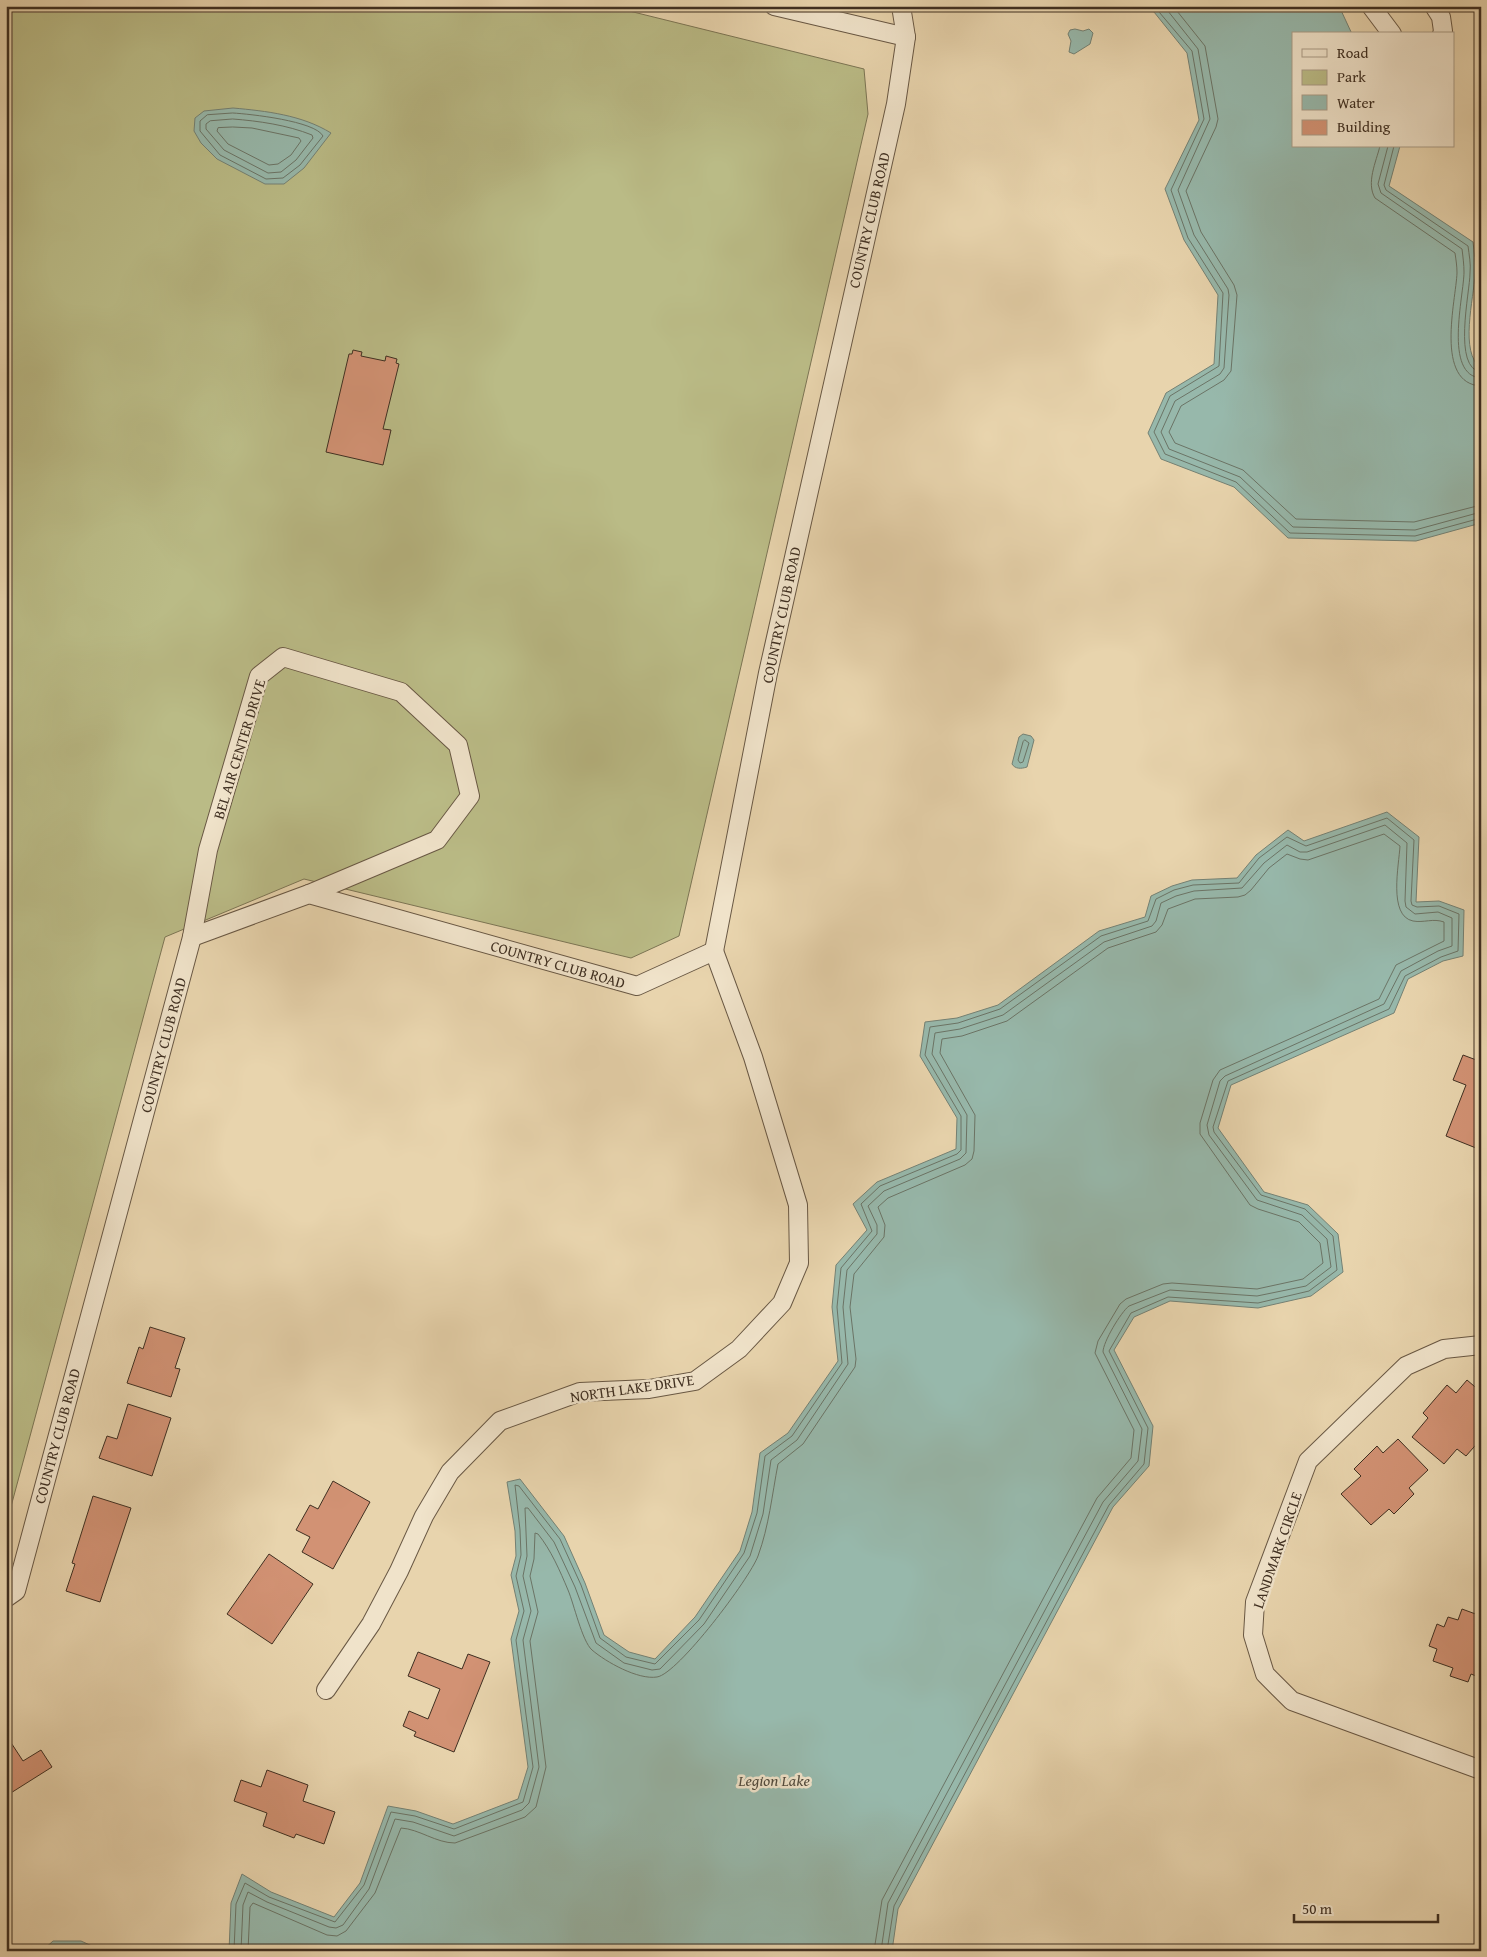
<svg xmlns="http://www.w3.org/2000/svg" width="1487" height="1957" font-family="'Gentium Book Plus',serif">
<rect width="100%" height="100%" fill="#e8d4ad"/>
<filter id="stains"><feTurbulence type="fractalNoise" baseFrequency=".004" numOctaves="4"/><feColorMatrix values="0 0 0 0 .2 0 0 0 0 .09 0 0 0 0 .02 0 0 0 .5 -.17"/></filter>
<radialGradient id="worn" r=".72"><stop offset=".6" stop-color="#630" stop-opacity="0"/><stop offset="1" stop-color="#630" stop-opacity=".3"/></radialGradient>
<path fill="#babb86" stroke="#7c7554" d="M 6,6 L 609,6 L 864,69 L 868,114 L 679,936 L 631,958 L 304,879 L 165,937 L 6,1525 Z"/>
<g fill="#97b8ab" stroke="#748174">
<path d="M 1145,6 L 1339,6 L 1352,34 L 1293,34 L 1293,146 L 1400,146 L 1389,186 L 1473,242 C 1474,252 1476,263 1475,274 C 1474,298 1459,353 1481,368 L 1481,523 L 1416,541 L 1288,538 L 1234,487 L 1161,459 L 1148,433 L 1166,393 L 1214,364 L 1218,295 L 1184,240 L 1165,189 L 1199,120 L 1187,53 L 1154,12 Z"/>
<path d="M 1075,29 L 1083,31 L 1089,29 L 1093,33 L 1090,44 L 1074,54 L 1069,52 L 1071,41 L 1068,34 L 1070,30 Z"/>
<path d="M 233,108 C 266,111 302,115 331,133 L 304,168 L 284,184 L 265,184 L 217,159 L 201,143 L 194,131 L 195,118 L 204,111 Z"/>
<path d="M 1023,734 L 1031,736 L 1034,740 L 1027,767 C 1021,769 1015,769 1012,764 L 1019,737 Z"/>
<path d="M 1387,812 L 1419,837 L 1416,902 L 1439,901 L 1464,910 L 1463,956 L 1443,961 L 1408,979 L 1394,1013 L 1231,1085 L 1218,1128 L 1264,1192 L 1308,1205 L 1338,1234 L 1343,1272 L 1311,1296 L 1258,1308 L 1170,1301 L 1134,1317 L 1114,1350 L 1153,1426 L 1149,1466 L 1113,1507 L 898,1909 L 892,1951 L 229,1951 L 231,1903 L 242,1874 L 271,1892 L 334,1917 L 360,1883 L 388,1806 L 416,1811 L 453,1824 L 518,1799 L 528,1767 L 511,1639 L 519,1611 L 511,1575 L 516,1556 L 515,1531 L 507,1482 L 520,1479 L 564,1536 L 585,1583 L 604,1635 L 629,1652 L 655,1659 L 695,1617 L 740,1551 L 752,1512 L 760,1453 L 788,1433 L 838,1361 L 832,1307 L 836,1265 L 867,1230 L 853,1204 L 877,1182 L 956,1149 L 957,1118 L 920,1056 L 925,1022 L 957,1018 L 998,1005 L 1099,931 L 1145,917 L 1151,896 L 1172,886 L 1192,880 L 1237,878 L 1256,855 L 1288,830 L 1304,841 Z"/>
<path d="M 53,1941 L 81,1941 L 103,1951 L 42,1951 Z"/>
</g>
<g fill="none" stroke-linecap="round" stroke-linejoin="round">
<g stroke="#6b7466" stroke-width="1">
<path d="M 1154,6 L 1192,51 L 1204,119 L 1171,190 L 1188,238 L 1223,293 L 1219,366 L 1170,396 L 1154,432 L 1165,454 L 1236,482 L 1290,533 L 1415,536 L 1481,518"/>
<path d="M 1164,6 L 1198,49 L 1210,119 L 1178,190 L 1194,235 L 1228,289 L 1229,295 L 1224,368 L 1220,374 L 1175,401 L 1161,432 L 1169,449 L 1240,477 L 1293,527 L 1415,530 L 1481,512"/>
<path d="M 1173,6 L 1205,46 L 1218,119 L 1216,127 L 1186,191 L 1201,232 L 1234,285 L 1237,295 L 1231,371 L 1224,380 L 1181,406 L 1169,432 L 1175,443 L 1243,470 L 1296,519 L 1414,522 L 1481,505"/>
<path d="M 233,113 C 250,114 315,121 323,136 L 300,165 L 283,178 L 266,179 L 220,155 L 200,131 L 200,121 L 207,115 Z"/>
<path d="M 233,119 C 259,121 287,125 312,135 L 313,138 L 296,160 L 281,172 L 268,173 L 224,150 L 206,129 L 206,124 L 210,121 Z"/>
<path d="M 233,127 L 252,128 L 299,138 L 301,141 L 291,155 L 278,164 L 269,165 L 228,144 L 217,131 L 218,128 Z"/>
<path d="M 1380,146 C 1376,162 1366,183 1375,198 L 1455,253 C 1456,260 1457,266 1457,273 C 1456,300 1434,384 1481,386"/>
<path d="M 1388,146 L 1378,184 L 1381,193 L 1462,249 C 1463,257 1464,265 1464,272 C 1464,295 1443,376 1481,378"/>
<path d="M 1394,146 L 1384,185 L 1386,190 L 1468,246 C 1469,254 1471,264 1470,273 C 1470,292 1452,369 1481,372"/>
<path d="M 1025,740 L 1029,743 L 1023,762 L 1020,763 L 1018,760 L 1023,742 Z"/>
<path d="M 234,1951 L 236,1904 L 245,1883 L 269,1897 L 335,1922 L 364,1885 L 391,1812 L 415,1816 L 454,1829 L 523,1802 L 533,1767 L 516,1640 L 524,1611 L 516,1576 L 521,1555 L 520,1530 L 515,1485 L 519,1486 L 560,1539 L 581,1585 L 600,1638 L 626,1657 L 655,1664 L 699,1620 L 744,1553 L 757,1513 L 765,1456 L 792,1436 L 842,1363 L 837,1307 L 841,1268 L 872,1231 L 861,1204 L 880,1186 L 957,1154 L 961,1150 L 961,1116 L 925,1055 L 930,1027 L 958,1023 L 1000,1009 L 1101,936 L 1148,921 L 1156,899 L 1174,890 L 1193,885 L 1239,883 L 1259,858 L 1287,837 L 1306,846 L 1387,818 L 1414,840 L 1411,901 L 1412,905 L 1417,907 L 1439,906 L 1459,914 L 1458,951 L 1441,957 L 1405,976 L 1389,1009 L 1228,1081 L 1213,1127 L 1214,1132 L 1261,1195 L 1305,1209 L 1333,1236 L 1337,1270 L 1309,1291 L 1258,1303 L 1168,1297 L 1131,1313 L 1109,1351 L 1148,1428 L 1144,1464 L 1109,1505 L 894,1906 L 887,1951"/>
<path d="M 241,1951 L 243,1905 L 248,1892 L 267,1902 L 329,1927 L 336,1928 L 343,1925 L 369,1889 L 395,1819 L 413,1822 L 454,1836 L 522,1810 L 529,1803 L 539,1767 L 523,1640 L 531,1611 L 523,1576 L 527,1556 L 525,1508 L 528,1508 L 554,1542 L 575,1587 L 596,1643 L 624,1663 L 652,1670 L 660,1669 L 704,1624 L 750,1556 L 763,1514 L 771,1460 L 797,1440 L 848,1364 L 843,1307 L 847,1270 L 877,1234 L 877,1225 L 868,1206 L 884,1191 L 960,1159 L 966,1153 L 967,1115 L 932,1054 L 935,1033 L 960,1029 L 1003,1015 L 1104,942 L 1152,926 L 1156,921 L 1161,903 L 1176,896 L 1194,891 L 1242,888 L 1264,863 L 1287,845 L 1300,852 L 1307,852 L 1385,825 L 1407,843 L 1405,901 L 1406,907 L 1415,914 L 1438,912 L 1452,918 L 1452,946 L 1438,951 L 1401,971 L 1384,1004 L 1225,1076 L 1220,1081 L 1207,1125 L 1209,1135 L 1257,1200 L 1302,1215 L 1327,1239 L 1331,1267 L 1306,1286 L 1257,1296 L 1170,1290 L 1129,1306 C 1121,1312 1103,1342 1103,1352 L 1142,1429 L 1138,1461 L 1103,1502 L 888,1903 L 881,1951"/>
<path d="M 248,1951 L 250,1907 L 253,1903 L 327,1935 L 337,1936 L 346,1931 L 375,1893 L 401,1828 C 419,1829 436,1843 455,1843 L 525,1817 L 536,1807 L 546,1767 L 530,1641 L 538,1612 L 530,1576 L 534,1559 L 535,1533 L 538,1534 C 551,1550 560,1571 568,1590 C 574,1604 582,1641 592,1650 C 606,1662 638,1680 657,1677 C 678,1674 750,1578 758,1556 C 769,1526 772,1495 778,1464 L 803,1444 L 855,1367 L 856,1359 L 850,1307 L 854,1274 L 884,1237 L 885,1225 L 878,1207 L 888,1198 L 965,1165 L 972,1159 L 974,1151 L 975,1115 L 940,1053 L 942,1039 L 962,1036 L 1007,1021 L 1108,948 L 1156,932 L 1162,925 L 1168,909 L 1195,899 L 1238,897 L 1245,895 L 1251,890 L 1269,868 L 1287,854 L 1300,859 L 1308,860 L 1384,834 L 1400,846 C 1399,865 1388,916 1413,921 C 1424,923 1433,918 1444,922 L 1444,941 L 1396,965 L 1379,999 L 1220,1070 L 1213,1080 L 1200,1123 L 1200,1134 L 1250,1205 L 1258,1209 L 1299,1222 L 1320,1243 L 1323,1263 L 1303,1279 L 1257,1289 L 1172,1283 L 1163,1284 L 1126,1299 L 1120,1304 L 1098,1341 L 1095,1353 L 1134,1430 L 1131,1458 L 1097,1498 L 882,1900 L 874,1951"/>
</g>
</g>
<g fill="#d29274" stroke="#3f2f21">
<path d="M 353,350 L 362,352 L 361,356 L 385,361 L 386,356 L 397,359 L 396,363 L 399,364 L 383,429 L 391,430 L 383,465 L 326,452 L 349,354 L 352,354 Z"/>
<path d="M 1463,1055 L 1479,1061 L 1481,1056 L 1481,1150 L 1446,1136 L 1466,1085 L 1453,1080 Z"/>
<path d="M 150,1327 L 185,1338 L 175,1368 L 180,1369 L 171,1397 L 127,1383 L 139,1347 L 143,1349 Z"/>
<path d="M 1467,1380 L 1481,1392 L 1481,1439 L 1466,1456 L 1457,1449 L 1444,1464 L 1412,1437 L 1428,1418 L 1423,1413 L 1447,1385 L 1456,1393 Z"/>
<path d="M 128,1404 L 171,1418 L 152,1476 L 99,1458 L 107,1436 L 117,1439 Z"/>
<path d="M 1398,1439 L 1428,1470 L 1409,1488 L 1414,1494 L 1394,1514 L 1389,1509 L 1371,1525 L 1341,1494 L 1361,1476 L 1354,1469 L 1377,1446 L 1383,1453 Z"/>
<path d="M 333,1481 L 370,1502 L 333,1569 L 302,1552 L 310,1537 L 296,1530 L 310,1505 L 318,1509 Z"/>
<path d="M 93,1496 L 131,1508 L 100,1602 L 66,1591 L 75,1564 L 72,1563 Z"/>
<path d="M 269,1554 L 313,1584 L 272,1644 L 227,1614 Z"/>
<path d="M 1462,1609 L 1481,1616 L 1481,1678 L 1471,1674 L 1468,1682 L 1450,1676 L 1453,1668 L 1433,1661 L 1437,1649 L 1429,1646 L 1437,1624 L 1444,1627 L 1448,1617 L 1458,1620 Z"/>
<path d="M 418,1652 L 462,1669 L 468,1654 L 490,1662 L 454,1752 L 414,1736 L 416,1732 L 403,1726 L 409,1711 L 428,1719 L 440,1689 L 408,1676 Z"/>
<path d="M 6,1735 L 23,1761 L 41,1750 L 52,1767 L 6,1796 Z"/>
<path d="M 267,1770 L 308,1785 L 303,1801 L 335,1812 L 324,1844 L 296,1834 L 294,1838 L 263,1826 L 267,1813 L 234,1801 L 241,1780 L 261,1787 Z"/>
</g>
<g fill="none" stroke-linecap="round" stroke-linejoin="round">
<defs>
<g id="minor">
<path d="M 774,6 L 906,37"/>
<path d="M 1371,6 L 1392,34"/>
<path d="M 1434,6 L 1441,17 L 1443,31 L 1442,34"/>
<path d="M 192,937 L 309,894 L 637,986 L 714,951"/>
<path d="M 714,951 L 768,673 L 896,104 L 906,37 L 901,6"/>
<path d="M 1481,1345 L 1444,1349 L 1406,1366 L 1308,1461 L 1255,1602 L 1253,1635 L 1265,1674 L 1292,1701 L 1481,1770"/>
<path d="M 6,1598 L 16,1591 L 192,937 L 208,850 L 259,676 L 283,657 L 401,692 L 458,745 L 470,796 L 437,840 L 309,894"/>
<path d="M 326,1690 L 371,1624 L 399,1571 L 424,1516 L 450,1472 L 500,1421 L 580,1392 L 649,1389 L 695,1381 L 739,1349 L 782,1303 L 799,1263 L 798,1205 L 753,1057 L 714,951"/>
</g>
</defs>
<use href="#minor" stroke="#695844" stroke-width="20"/>
<use href="#minor" stroke="#f0e3ca" stroke-width="18"/>
</g>
<g text-anchor="middle" dominant-baseline="central" stroke-width="5" stroke-linejoin="round" paint-order="stroke">
<g font-size="15" fill="#3f2f21" stroke="#f0e3ca">
<text transform="translate(869 220) rotate(-77)">COUNTRY CLUB ROAD</text>
<text transform="translate(781 615) rotate(-78)">COUNTRY CLUB ROAD</text>
<text transform="translate(239 749) rotate(-73)">BEL AIR CENTER DRIVE</text>
<text transform="translate(558 964) rotate(16)">COUNTRY CLUB ROAD</text>
<text transform="translate(163 1045) rotate(-75)">COUNTRY CLUB ROAD</text>
<text transform="translate(632 1388) rotate(-8)">NORTH LAKE DRIVE</text>
<text transform="translate(57 1436) rotate(-75)">COUNTRY CLUB ROAD</text>
<text transform="translate(1277 1550) rotate(-71)">LANDMARK CIRCLE</text>
</g>
<g font-size="16" font-style="italic" fill="#514a3d" stroke="#f0e3ca">
<text x="774" y="1780">Legion Lake</text>
</g>
</g>
<rect width="1487" height="1957" fill="none" stroke="#e8d4ad" stroke-width="25"/>
<rect x="8" y="8" width="1472" height="1942" fill="none" stroke="#3f2f21" stroke-width="2.5"/>
<rect x="12" y="12" width="1462" height="1932" fill="none" stroke="#3f2f21"/>
<rect x="1292" y="32" width="162" height="115" fill="#f0e3ca" stroke="#a99b86"/>
<rect x="1302" y="49" width="25" height="8" fill="#f0e3ca" stroke="#a99b86"/>
<text x="1337" y="58" font-size="15" fill="#3f2f21">Road</text>
<rect x="1302" y="70" width="25" height="15" fill="#babb86" stroke="#a99b86"/>
<text x="1337" y="82" font-size="15" fill="#3f2f21">Park</text>
<rect x="1302" y="95" width="25" height="15" fill="#97b8ab" stroke="#a99b86"/>
<text x="1337" y="108" font-size="15" fill="#3f2f21">Water</text>
<rect x="1302" y="120" width="25" height="15" fill="#d29274" stroke="#a99b86"/>
<text x="1337" y="132" font-size="15" fill="#3f2f21">Building</text>
<path d="M1294 1914v8h144v-8" fill="none" stroke="#3f2f21" stroke-width="2.5"/>
<text x="1302" y="1914" font-size="15" fill="#3f2f21" stroke="#f0e3ca" stroke-width="4" paint-order="stroke">50 m</text>
<rect width="100%" height="100%" filter="url(#stains)"/>
<rect width="100%" height="100%" fill="url(#worn)"/>
</svg>
